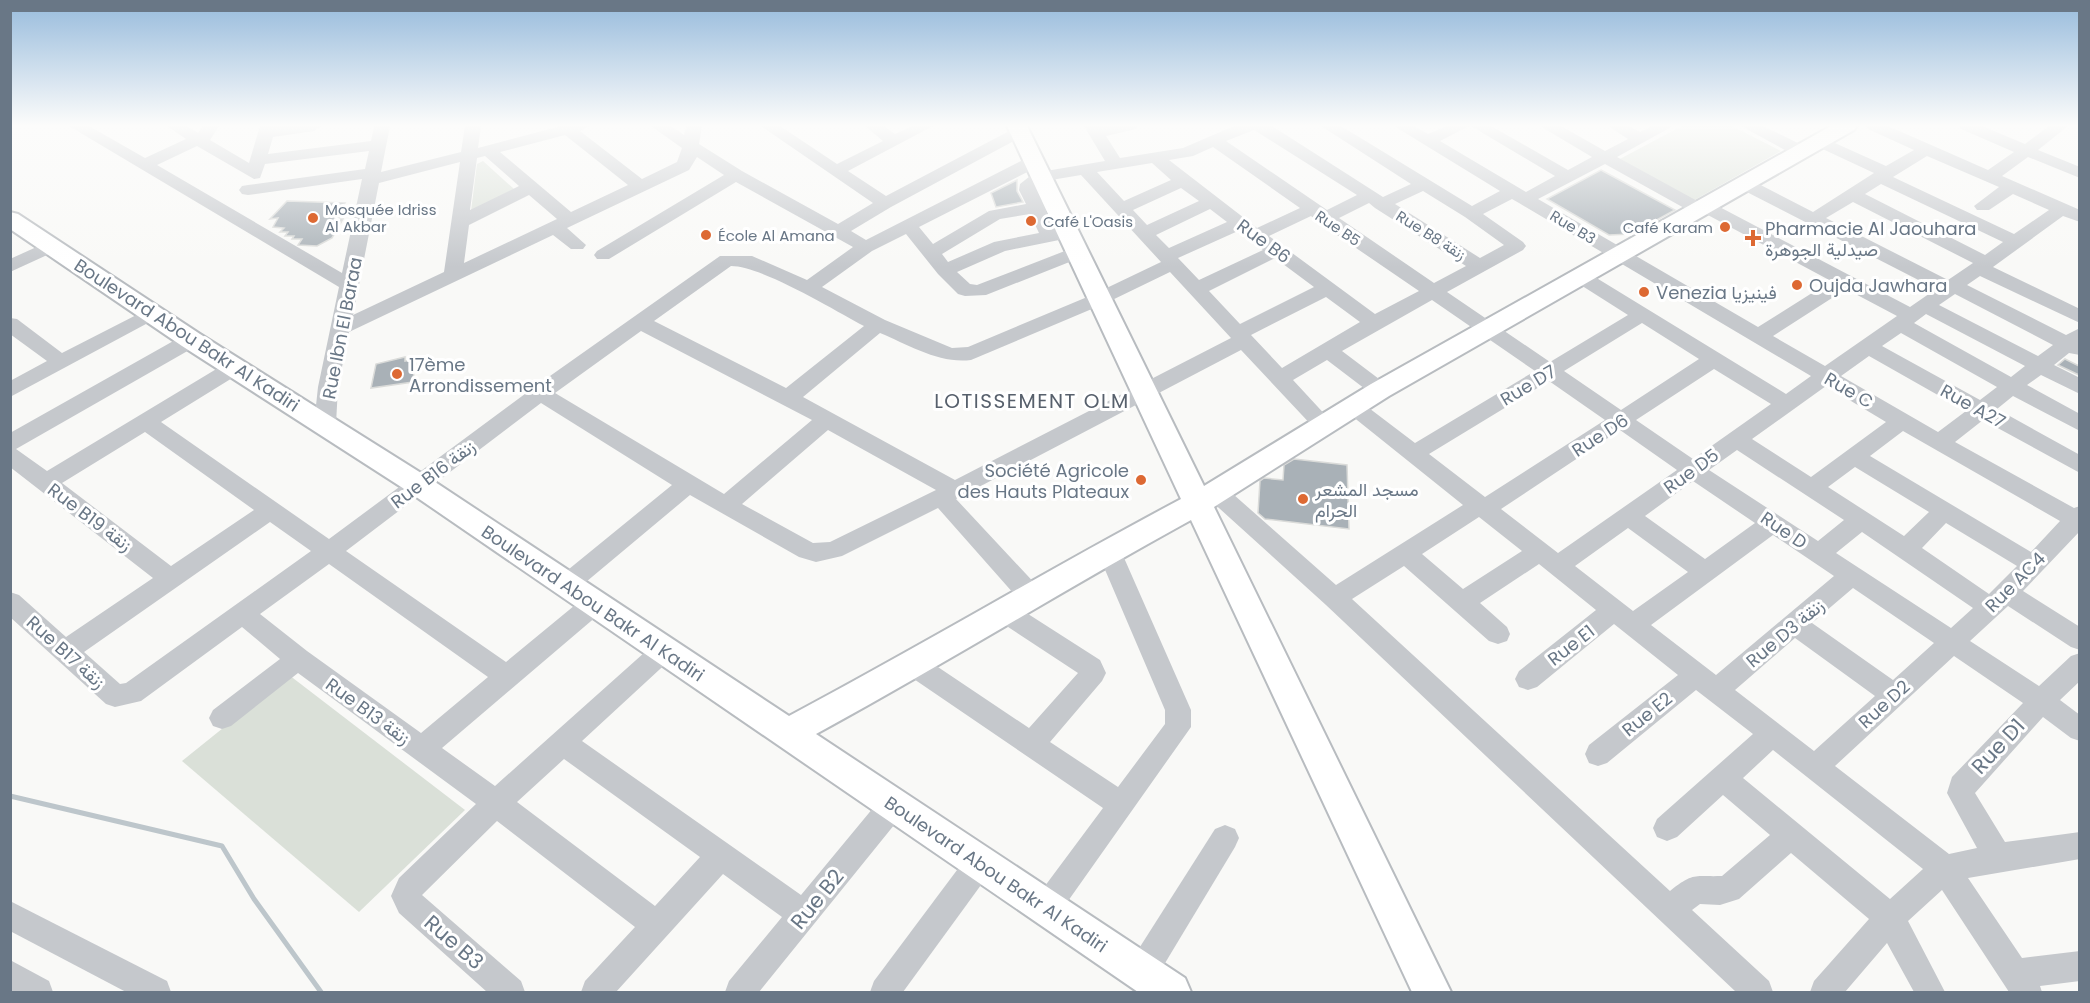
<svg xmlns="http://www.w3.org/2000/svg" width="2090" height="1003" font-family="Poppins,Vazirmatn,sans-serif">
<rect width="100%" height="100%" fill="#f9f9f7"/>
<g fill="#dae0d8">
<path d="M 1682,126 L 1732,126 L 1781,151 L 1691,202 L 1616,161 Z"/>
<path d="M 483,161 L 514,189 L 471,211 L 477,164 Z"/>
<path d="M 289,675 L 465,810 L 359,912 L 182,761 Z"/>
</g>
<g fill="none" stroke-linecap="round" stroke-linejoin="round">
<path stroke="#bdc6cb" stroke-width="5" d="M 10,796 L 222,846 L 254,899 L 321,992"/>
</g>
<g fill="#a9b1b7" stroke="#dadbd9" stroke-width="1.5">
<path d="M 1601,170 L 1675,210 L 1631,234 L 1609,235 L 1547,199 Z"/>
<path d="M 1017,180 L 1017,191 L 1023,202 L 996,207 L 991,193 Z"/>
<path d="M 287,201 L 345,203 L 338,212 L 344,212 L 338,219 L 343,219 L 332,238 L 317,246 L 298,245 L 302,239 L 292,239 L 294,236 L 285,236 L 288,232 L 280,232 L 284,228 L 273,227 L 278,218 L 270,219 Z"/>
<path d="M 405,357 L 405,361 L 415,359 L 413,382 L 371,388 L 376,364 Z"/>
<path d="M 2065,359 L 2079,366 L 2079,375 L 2058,365 Z"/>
<path d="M 1294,459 L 1347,465 L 1349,529 L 1265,519 L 1258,513 L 1260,481 L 1264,478 L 1283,480 L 1284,465 Z"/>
</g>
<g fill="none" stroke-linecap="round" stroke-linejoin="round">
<defs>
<path id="major" d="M 1007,126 L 1027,126 L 1204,486 L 1371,384 L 1831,126 L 1857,126 L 1854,130 L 1389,396 L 1214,507 L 1451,992 L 1412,992 L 1191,520 C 1065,589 943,665 816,734 L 1185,978 L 1191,992 L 1138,992 L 409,492 L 182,346 L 10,229 L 10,212 L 18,214 L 200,334 L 429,478 L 789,716 C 921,646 1049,569 1181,499 Z"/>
</defs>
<use href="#major" stroke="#b8bcc0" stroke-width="4"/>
<g fill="#c5c8cc" fill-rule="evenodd">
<path d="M 69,126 L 89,126 L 145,158 L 186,139 L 167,126 L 187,126 L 198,133 L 203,126 L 219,126 L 210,140 L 249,163 L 260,126 L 322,126 L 314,131 L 273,137 L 268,154 L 371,141 L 374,126 L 390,126 L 381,172 L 461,152 L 465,126 L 481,126 L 478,148 L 561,126 L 590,126 L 580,131 L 642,179 L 677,162 L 682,148 L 651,126 L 671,126 L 684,135 L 686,126 L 702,126 L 699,144 L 742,171 L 838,224 L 873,203 L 761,126 L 780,126 L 837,164 L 883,141 L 865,126 L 884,126 L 895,134 L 912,126 L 933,126 L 848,171 L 886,196 L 1013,129 L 1025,129 L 1027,132 L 1025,135 L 891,207 L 851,231 L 866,240 L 1027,158 L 1039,158 L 1041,162 L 1039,166 L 919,227 L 933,244 L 989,211 L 1026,204 L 1019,190 L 1020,184 L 1034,173 L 1105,161 L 1084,126 L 1138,126 L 1136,129 L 1106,136 L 1120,158 L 1183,148 L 1234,126 L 1272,126 L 1383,197 L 1411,184 L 1321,126 L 1341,126 L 1472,206 L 1500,191 L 1394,126 L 1414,126 L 1428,134 L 1447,126 L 1469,126 L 1440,141 L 1526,192 L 1555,176 L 1471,126 L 1491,126 L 1568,170 L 1592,157 L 1540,126 L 1561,126 L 1605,151 L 1628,139 L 1608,126 L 1629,126 L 1640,132 L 1652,126 L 1673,126 L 1617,157 L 1701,203 L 1712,203 L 1910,307 L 1936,289 L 1739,188 L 1736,184 L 1739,180 L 1751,180 L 1813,212 L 1874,173 L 1814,145 L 1812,142 L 1814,139 L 1826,139 L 1886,166 L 1914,150 L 1868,129 L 1866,126 L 1888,126 L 1988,170 L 2014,152 L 1961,129 L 1959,126 L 1982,126 L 2025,144 L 2049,126 L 2068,126 L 2038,150 L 2080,167 L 2080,178 L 2028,157 L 2002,176 L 2080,210 L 2080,222 L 2063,216 L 1993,267 L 2080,309 L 2080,323 L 1980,276 L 1967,285 L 2066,335 L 2080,328 L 2080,355 L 2069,353 L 2054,365 L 2080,378 L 2080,394 L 2041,375 L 2027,385 L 2080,414 L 2080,431 L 2013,396 L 1997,409 L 2080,455 L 2080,473 L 1983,420 L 1955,442 L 2074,508 L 2080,506 L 2080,531 L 2023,591 L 2080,627 L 2080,650 L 2071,647 L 2008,606 L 1970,641 L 2039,686 L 2071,656 L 2080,653 L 2080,681 L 2060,700 L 2080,715 L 2080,741 L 2071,738 L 2043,717 L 1975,793 L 2005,842 L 2080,832 L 2080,859 L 1968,878 L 2022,958 L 2080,951 L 2080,981 L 2040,986 L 2042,992 L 2009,992 L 1942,890 L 1908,921 L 1945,992 L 1914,992 L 1887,943 L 1845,992 L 1810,992 L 1814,981 L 1869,919 L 1791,853 L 1739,899 L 1720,905 L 1700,904 L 1692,910 L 1769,981 L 1773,992 L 1736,992 L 1326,605 L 1209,499 L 1206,493 L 1209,487 L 1217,485 L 1225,487 L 1336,585 L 1463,505 L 1347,412 L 1344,407 L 1347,402 L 1354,400 L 1361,402 L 1415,443 L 1535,371 L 1432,300 L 1342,351 L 1387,385 L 1390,390 L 1387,395 L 1380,397 L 1373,395 L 1327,360 L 1293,380 L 1330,420 L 1334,425 L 1330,430 L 1323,433 L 1316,430 L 1241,350 L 956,499 L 1040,589 L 1043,596 L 1040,603 L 1031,606 L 1022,603 L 938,508 L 842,556 L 816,562 L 799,557 L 690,495 L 574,592 L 566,595 L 558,592 L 554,585 L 558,578 L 672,485 L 541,403 L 346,551 L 506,662 L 586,596 L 595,593 L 604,596 L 607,603 L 604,610 L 442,748 L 495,786 L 654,644 L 663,640 L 672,644 L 676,651 L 672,658 L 582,741 L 801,895 L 883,796 L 893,792 L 903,796 L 907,805 L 903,814 L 759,992 L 725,992 L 729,981 L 782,917 L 723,874 L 616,992 L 581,992 L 585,981 L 635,927 L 497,821 L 422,895 L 521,981 L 525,992 L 487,992 L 399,913 L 391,896 L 399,878 L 476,804 L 298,673 L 231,726 L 222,729 L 213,726 L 209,718 L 213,710 L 280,659 L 242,627 L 141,701 L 115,707 L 106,704 L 10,617 L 10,592 L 19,595 L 66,637 L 153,578 L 10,467 L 10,433 L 184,335 L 191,333 L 198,335 L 201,340 L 198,345 L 16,449 L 47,471 L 228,362 L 235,360 L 242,362 L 245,367 L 242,372 L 161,422 L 329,539 L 533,388 L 720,256 L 752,256 L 807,280 L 853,247 L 736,182 L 609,259 L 597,259 L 594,255 L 597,251 L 724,175 L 697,157 L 689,170 L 567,228 L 586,245 L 583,249 L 571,249 L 553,235 L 349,332 L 338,387 L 336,424 L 332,429 L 325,432 L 318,429 L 314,424 L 318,387 L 339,287 ZM 1254,130 L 1357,195 L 1327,210 L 1226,141 ZM 565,135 L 628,185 L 571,212 L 500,152 ZM 197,146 L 254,179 L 260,178 L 265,164 L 369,151 L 365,169 L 248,185 L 242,186 L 239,190 L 242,194 L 248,195 L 362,179 L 342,273 L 157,165 ZM 1213,147 L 1300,208 L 1257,228 L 1169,160 L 1193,156 ZM 485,156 L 519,186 L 470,210 L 477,158 ZM 1927,156 L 1999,187 L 1974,206 L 1977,210 L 1989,210 L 2013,194 L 2049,210 L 2014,234 L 1893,177 ZM 460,162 L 444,272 L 353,315 L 379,183 ZM 1152,163 L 1171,180 L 1124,201 L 1097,172 ZM 1605,164 L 1695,214 L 1706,214 L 1831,281 L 1758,327 L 1538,199 ZM 1081,175 L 1161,262 L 1092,295 L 968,347 L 952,348 L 885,320 L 822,287 L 872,251 L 906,234 L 938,274 L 958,294 L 965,296 L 986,295 L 1082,257 L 1085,253 L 1082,249 L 1070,249 L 977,285 L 970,284 L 957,272 L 1005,251 L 1069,238 L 1072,234 L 1069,230 L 1055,230 L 1046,211 L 1057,209 L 1060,205 L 1057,201 L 1042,201 L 1037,186 L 1045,181 ZM 1881,184 L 2003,242 L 1985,255 L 1865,194 ZM 1181,188 L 1199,201 L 1147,225 L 1133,210 ZM 1423,191 L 1465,217 L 1504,245 L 1480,258 L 1395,204 ZM 529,195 L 557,219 L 464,263 L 469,225 ZM 1512,199 L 1519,203 L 1811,376 L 1786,394 L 1590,274 L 1576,274 L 1574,278 L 1576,282 L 1628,315 L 1550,362 L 1447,292 L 1523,250 L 1526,246 L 1523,242 L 1483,214 ZM 1853,202 L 1973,263 L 1948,280 L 1826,218 ZM 1369,203 L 1375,208 L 1466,266 L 1434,283 L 1339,218 ZM 1210,209 L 1227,222 L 1169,248 L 1156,235 ZM 1030,214 L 1039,233 L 994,242 L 948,262 L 942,254 L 1000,219 ZM 1311,216 L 1318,222 L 1419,291 L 1375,314 L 1269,236 ZM 1238,231 L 1263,250 L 1199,280 L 1178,258 ZM 1275,258 L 1314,287 L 1240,324 L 1209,291 ZM 731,266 C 762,266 834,310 864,326 L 786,388 L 654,321 ZM 1170,272 L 1231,338 L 955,480 L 803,397 L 880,333 C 909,345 939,364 971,360 L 1106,303 ZM 1846,289 L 1897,316 L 1825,366 L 1773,336 ZM 1955,294 L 2053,345 L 2038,356 L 1939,305 ZM 1326,297 L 1360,322 L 1282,368 L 1251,335 ZM 1926,314 L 2025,366 L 2011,377 L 1914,323 ZM 1642,323 L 1699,359 L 1621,410 L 1564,371 ZM 641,331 L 812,420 L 724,494 L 555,393 ZM 1901,333 L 1997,387 L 1980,400 L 1882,346 ZM 1869,356 L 1966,411 L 1938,432 L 1841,376 ZM 1714,369 L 1771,404 L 1693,459 L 1636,420 ZM 1549,381 L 1605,420 L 1485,497 L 1429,454 ZM 1826,386 L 1886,422 L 1811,477 L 1752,439 ZM 828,430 L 936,490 L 830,542 L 813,543 L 742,504 ZM 1620,430 L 1677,470 L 1558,553 L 1501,509 ZM 1903,431 L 2060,521 L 2031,552 L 1870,456 ZM 145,432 L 254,510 L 171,566 L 62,483 ZM 1737,450 L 1844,520 L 1818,541 L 1709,470 ZM 1855,467 L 1929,512 L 1904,536 L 1828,487 ZM 1693,481 L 1755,523 L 1705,559 L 1645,516 ZM 1479,517 L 1522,551 L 1463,589 L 1422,554 ZM 270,522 L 311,551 L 126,683 L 120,684 L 84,652 ZM 1946,523 L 2017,566 L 1989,594 L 1922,548 ZM 1628,528 L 1688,572 L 1633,611 L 1575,566 ZM 1862,532 L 1973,608 L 1951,628 L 1836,553 ZM 1773,535 L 1834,576 L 1716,675 L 1651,625 ZM 329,564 L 488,677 L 421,733 L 307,651 L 260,614 ZM 1539,564 L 1596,610 L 1519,671 L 1515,679 L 1519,687 L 1528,690 L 1537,687 L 1614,624 L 1678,675 L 1589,745 L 1585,754 L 1589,763 L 1598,766 L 1607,763 L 1696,690 L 1753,734 L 1657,819 L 1653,828 L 1657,837 L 1667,841 L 1677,837 L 1723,795 L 1770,835 L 1722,876 C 1694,877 1694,872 1670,891 L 1352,599 L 1404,566 L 1489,641 L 1498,644 L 1507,641 L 1510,634 L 1507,627 L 1480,603 ZM 1853,588 L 1934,643 L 1893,680 L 1812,623 ZM 1795,638 L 1875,696 L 1814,751 L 1735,690 ZM 1954,656 L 2023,703 L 1952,777 L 1947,793 L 1977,848 L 1949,854 L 1835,766 ZM 1773,750 L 1923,869 L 1890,899 L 1743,778 ZM 564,759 L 700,857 L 655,906 L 517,802 Z"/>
<path d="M 1741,126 L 1763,126 L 1808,148 L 1810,152 L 1808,156 L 1796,156 Z"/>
<path d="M 52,240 L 58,242 L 61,246 L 58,250 L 10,272 L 10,259 Z"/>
<path d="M 152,307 L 159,309 L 162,313 L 159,317 L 10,397 L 10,381 L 47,361 L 10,334 L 10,318 L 17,319 L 62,353 Z"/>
<path d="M 1109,542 L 1117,545 L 1121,551 L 1191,710 L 1191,727 L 1056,918 L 1046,922 L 1036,918 L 1031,908 L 1036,898 L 1103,808 L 905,673 L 901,665 L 905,657 L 914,654 L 923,657 L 1029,728 L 1078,673 L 996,619 L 993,612 L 996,605 L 1005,602 L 1014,605 L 1100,660 L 1106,673 L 1102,681 L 1050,742 L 1118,787 L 1165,724 L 1165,710 L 1097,551 L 1101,545 Z"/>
<path d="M 1225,825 L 1235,829 L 1239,838 L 1235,847 L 1153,983 L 1142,987 L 1131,983 L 1127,972 L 1131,961 L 1215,829 Z"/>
<path d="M 979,850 L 989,854 L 993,864 L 989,874 L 903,992 L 870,992 L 874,981 L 969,854 Z"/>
<path d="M 10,901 L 167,981 L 171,992 L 126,992 L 10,931 Z"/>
<path d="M 10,960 L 49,981 L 53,992 L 10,992 Z"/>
</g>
<use href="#major" fill="#fff" fill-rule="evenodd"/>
</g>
<linearGradient id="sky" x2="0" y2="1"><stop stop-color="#97bbdc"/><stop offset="0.47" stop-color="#fcfcfb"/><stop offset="1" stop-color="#fcfcfb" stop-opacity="0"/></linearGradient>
<rect width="2090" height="267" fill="url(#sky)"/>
<g fill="#dd6933" stroke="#fff" stroke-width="2">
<circle cx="313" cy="218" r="6"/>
<circle cx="1031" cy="221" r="6"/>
<circle cx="1725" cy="227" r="6"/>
<circle cx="706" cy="235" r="6"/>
<path d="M1750 229h6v6h6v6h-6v6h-6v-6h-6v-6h6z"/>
<circle cx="1797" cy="285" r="6"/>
<circle cx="1644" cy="292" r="6"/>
<circle cx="397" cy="374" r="6"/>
<circle cx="1141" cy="480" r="6"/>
<circle cx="1303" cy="499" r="6"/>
</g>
<g text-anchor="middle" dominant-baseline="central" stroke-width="6" stroke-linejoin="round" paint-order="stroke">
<g font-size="15" fill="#697786" stroke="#fff" text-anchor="start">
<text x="325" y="209">Mosquée Idriss<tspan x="325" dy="17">Al Akbar</tspan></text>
<text x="1043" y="221">Café L'Oasis</text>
<text x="1713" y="227" text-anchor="end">Café Karam</text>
<text x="718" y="235">École Al Amana</text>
</g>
<g font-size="15" fill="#697786" stroke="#fff">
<text transform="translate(1573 227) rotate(31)">Rue B3</text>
<text transform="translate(1338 228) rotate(34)">Rue B5</text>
<text transform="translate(1431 235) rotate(32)">Rue B8 زنقة</text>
</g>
<g font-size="18" fill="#697786" stroke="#fff" text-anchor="start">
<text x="1765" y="228">Pharmacie Al Jaouhara<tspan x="1765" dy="21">صيدلية الجوهرة</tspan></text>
<text x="1809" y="285">Oujda Jawhara</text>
<text x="1656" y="292">Venezia فينيزيا</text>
<text x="409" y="364">17ème<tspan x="409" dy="21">Arrondissement</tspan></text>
<text x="1129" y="470" text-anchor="end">Société Agricole<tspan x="1129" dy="21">des Hauts Plateaux</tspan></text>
<text x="1315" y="489">مسجد المشعر<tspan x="1315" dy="21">الحرام</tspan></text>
</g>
<g font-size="18" fill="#697786" stroke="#fff">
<text transform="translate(1264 241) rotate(36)">Rue B6</text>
<text transform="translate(342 328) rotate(-79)">Rue Ibn El Baraa</text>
<text transform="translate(187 335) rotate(33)">Boulevard Abou Bakr Al Kadiri</text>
<text transform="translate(1528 385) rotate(-31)">Rue D7</text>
<text transform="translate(1849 390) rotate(30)">Rue C</text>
<text transform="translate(1973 406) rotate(29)">Rue A27</text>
<text transform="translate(1600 435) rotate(-33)">Rue D6</text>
<text transform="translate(1691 471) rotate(-36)">Rue D5</text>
<text transform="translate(433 474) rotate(-37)">Rue B16 زنقة</text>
<text transform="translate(90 517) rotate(37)">Rue B19 زنقة</text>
<text transform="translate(1784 530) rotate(34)">Rue D</text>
<text transform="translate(2015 582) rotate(-45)">Rue AC4</text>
<text transform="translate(593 603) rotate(34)">Boulevard Abou Bakr Al Kadiri</text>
<text transform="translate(1785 633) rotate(-40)">Rue D3 زنقة</text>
<text transform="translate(1571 645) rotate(-38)">Rue E1</text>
<text transform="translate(66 652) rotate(42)">Rue B17 زنقة</text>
<text transform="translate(1884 704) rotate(-42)">Rue D2</text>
<text transform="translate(368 711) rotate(36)">Rue B13 زنقة</text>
<text transform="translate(1647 714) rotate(-39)">Rue E2</text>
<text transform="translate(996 874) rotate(34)">Boulevard Abou Bakr Al Kadiri</text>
</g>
<g font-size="20" letter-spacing="1.5" fill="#57606c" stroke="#fff">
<text x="1032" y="401">LOTISSEMENT OLM</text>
</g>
<g font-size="21" fill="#697786" stroke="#fff">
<text transform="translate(1998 746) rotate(-47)">Rue D1</text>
<text transform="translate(817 899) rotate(-51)">Rue B2</text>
<text transform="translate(454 942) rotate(41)">Rue B3</text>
</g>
</g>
<rect width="2090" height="1003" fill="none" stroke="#697786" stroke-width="24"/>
</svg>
